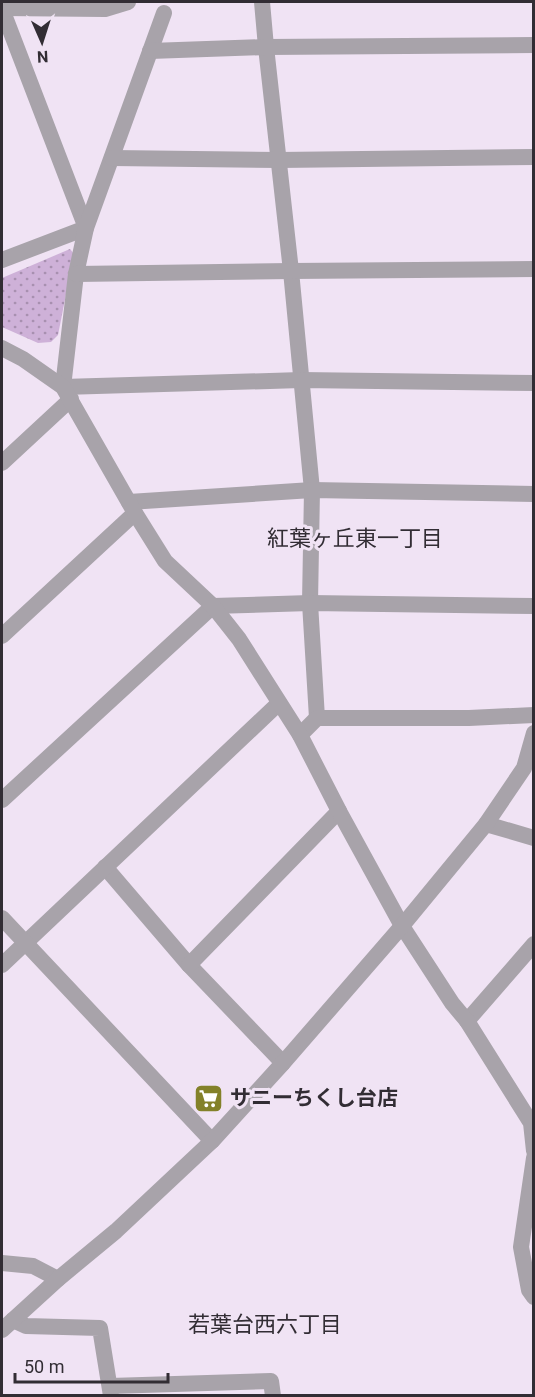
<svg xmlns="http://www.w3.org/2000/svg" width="535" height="1397" font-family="Roboto,'Noto Sans JP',sans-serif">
<defs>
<pattern id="park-dots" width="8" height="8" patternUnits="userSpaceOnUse" patternTransform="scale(1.5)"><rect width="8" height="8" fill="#ceb1d8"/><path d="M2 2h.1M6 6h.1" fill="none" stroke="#a890b0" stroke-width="1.8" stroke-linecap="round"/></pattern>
</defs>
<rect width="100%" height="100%" fill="#f0e3f4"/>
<path fill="url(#park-dots)" d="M 70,249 L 74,254 L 58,335 L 51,342 L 38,343 L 2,327 L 2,278 Z"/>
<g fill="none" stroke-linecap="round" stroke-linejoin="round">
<g stroke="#a8a3aa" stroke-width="16">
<path d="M 262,2 L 266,47 L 291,271 L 312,490 L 310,603 L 317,718"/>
<path d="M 2,9 L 86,228 L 2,260"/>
<path d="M 164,13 L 86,228 L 76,274 L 63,387 L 301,380 L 534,383"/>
<path d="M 150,51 L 266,47 L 534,45"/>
<path d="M 112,158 L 279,160 L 534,157"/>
<path d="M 76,274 L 291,271 L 534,269"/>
<path d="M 2,463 L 71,399"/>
<path d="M 129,502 L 312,490 L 534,494"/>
<path d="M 2,636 L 135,513"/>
<path d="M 300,735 L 317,718 L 469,718 L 534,715"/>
<path d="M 2,800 L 213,606 L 310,603 L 534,606"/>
<path d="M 486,824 L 534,838"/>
<path d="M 105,867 L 189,965 L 283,1063"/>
<path d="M 2,965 L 279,703"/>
<path d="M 189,965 L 339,811"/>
<path d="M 467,1021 L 534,944"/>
<path d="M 2,1263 L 33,1266 L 58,1279"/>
<path d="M 13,1320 L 26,1326 L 100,1328 L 111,1396"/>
<path d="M 110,1386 L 271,1381 L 273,1396"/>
</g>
<g stroke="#a8a3aa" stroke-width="16">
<path d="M 2,8 L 105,9 L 128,2"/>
<path d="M 2,348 L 23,359 L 63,387 L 135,513 L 165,561 L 213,606 L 239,639 L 300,735 L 339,811 L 402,926 L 452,1003 L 467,1021 L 531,1123 L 534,1151"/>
<path d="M 2,918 L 212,1141"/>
<path d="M 534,1158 L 521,1247 L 529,1290 L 534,1297"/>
<path d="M 2,1330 L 58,1279 L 116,1231 L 212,1141 L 283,1063 L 402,926 L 486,824 L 524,768 L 534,733"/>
</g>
</g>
<defs>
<symbol id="supermarket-square" viewBox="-11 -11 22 22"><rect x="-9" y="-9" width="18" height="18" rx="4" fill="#838129" stroke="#f0e3f4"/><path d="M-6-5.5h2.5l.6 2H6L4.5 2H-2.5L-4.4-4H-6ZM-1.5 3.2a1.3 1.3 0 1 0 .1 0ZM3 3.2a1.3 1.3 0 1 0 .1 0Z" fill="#fff"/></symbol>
</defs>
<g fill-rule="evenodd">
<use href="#supermarket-square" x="192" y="1082" width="33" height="33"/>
</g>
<g text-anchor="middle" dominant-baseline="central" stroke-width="6" stroke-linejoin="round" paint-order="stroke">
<g font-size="21" font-weight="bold" fill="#322d34" stroke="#f0e3f4" text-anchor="start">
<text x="230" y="1098">サニーちくし台店</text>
</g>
<g font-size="22" fill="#322d34" stroke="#f0e3f4">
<text x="355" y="538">紅葉ヶ丘東一丁目</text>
<text x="265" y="1324">若葉台西六丁目</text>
</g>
</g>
<rect width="535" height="1397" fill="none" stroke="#322d34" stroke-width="6"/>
<g transform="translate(42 42) rotate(177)" stroke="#f0e3f4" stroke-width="4.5" paint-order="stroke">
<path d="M0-4.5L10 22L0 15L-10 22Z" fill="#322d34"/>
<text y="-9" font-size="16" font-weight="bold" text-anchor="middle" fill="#322d34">N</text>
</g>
<path d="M15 1373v9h153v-9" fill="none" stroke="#322d34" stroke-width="3"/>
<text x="24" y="1373" font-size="18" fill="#322d34" stroke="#f0e3f4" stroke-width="4.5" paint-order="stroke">50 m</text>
</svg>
